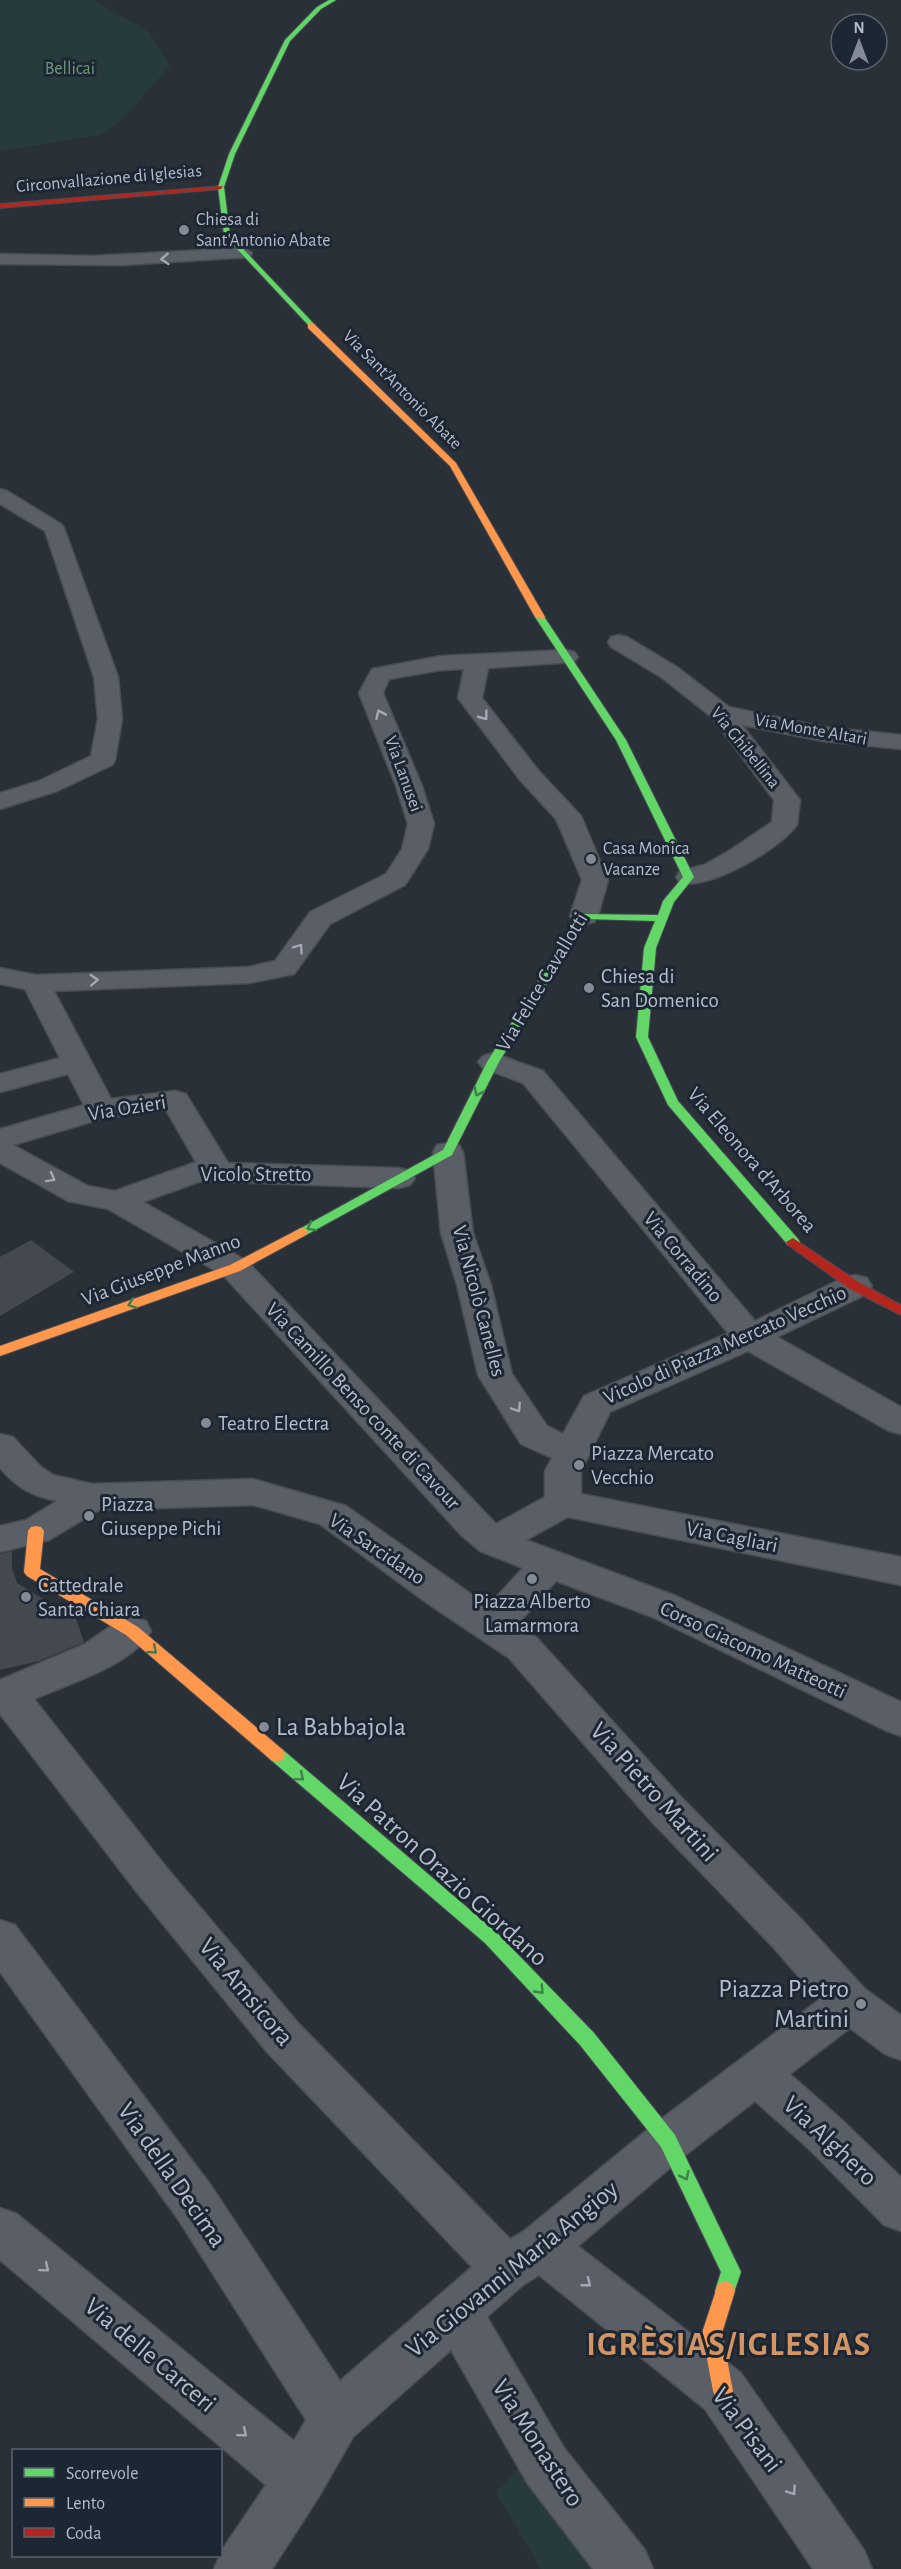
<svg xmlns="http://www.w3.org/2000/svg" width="901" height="2569" font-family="'Alegreya Sans',sans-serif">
<rect width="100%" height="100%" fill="#2a3038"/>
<g fill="#273a3e">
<path d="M 0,0 L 93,0 L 148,31 L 170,66 L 126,116 L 101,135 L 0,151 Z"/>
<path d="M 531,2455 L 620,2569 L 541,2569 L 496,2492 Z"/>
</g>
<g fill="#444950">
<path d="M 31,1240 L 74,1272 L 0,1316 L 0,1257 Z"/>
<path d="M 12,1551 L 12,1568 L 17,1583 L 76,1619 L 84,1642 L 39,1661 L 0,1670 L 0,1554 Z"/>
</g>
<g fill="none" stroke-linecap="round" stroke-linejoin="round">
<defs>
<g id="street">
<path d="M 244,248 L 252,253 L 250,257 L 122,265 L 0,264 L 0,254 L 92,256 Z"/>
<path d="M 0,489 L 7,491 L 61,524 L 64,528 L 118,677 L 122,719 L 115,760 L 112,765 L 57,791 L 0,809 L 0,793 L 39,781 L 91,756 L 98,719 L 94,677 L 45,531 L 0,504 Z"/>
<path d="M 619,635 L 627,637 L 677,667 L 729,707 L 823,727 L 901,735 L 901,749 L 823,741 L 742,725 L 800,800 L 797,825 C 780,849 709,890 680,883 L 676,877 L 680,871 L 704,865 L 729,851 L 772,822 L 774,800 L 713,718 L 661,677 L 611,647 L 608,642 L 611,637 Z"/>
<path d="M 566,650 L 574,652 L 578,657 L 574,662 L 488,668 L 482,698 L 538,770 L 581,816 L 608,880 L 598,916 L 594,922 L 584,924 L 574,922 L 570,916 L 582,880 L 556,819 L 520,780 L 458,698 L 464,669 L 441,670 L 389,679 L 383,693 L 422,786 L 434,824 L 428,849 L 405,885 L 330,924 L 294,974 L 249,983 L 54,991 L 111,1099 L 175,1091 L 186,1094 L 228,1163 L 399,1168 L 410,1171 L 415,1178 L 410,1185 L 399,1188 L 201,1181 L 143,1202 L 247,1261 L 496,1524 L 545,1497 L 545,1471 L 552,1458 L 521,1444 L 478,1375 L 457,1285 L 441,1233 L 433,1152 L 437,1145 L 448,1143 L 459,1145 L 463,1152 L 473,1233 L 491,1285 L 512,1374 L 547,1426 L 563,1434 L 584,1396 L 728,1333 L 523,1083 L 483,1068 L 478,1062 L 483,1056 L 493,1053 L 543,1071 L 755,1321 L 843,1278 L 855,1275 L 867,1278 L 872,1286 L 867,1294 L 777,1337 L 901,1407 L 901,1434 L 889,1431 L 748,1351 L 610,1412 L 581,1471 L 581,1494 L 901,1557 L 901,1585 L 568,1517 L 526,1540 L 676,1596 L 901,1702 L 901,1736 L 887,1731 L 650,1616 L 556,1581 L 517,1625 L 537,1638 L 682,1798 L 803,1921 L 865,1989 L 901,2015 L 901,2060 L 885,2054 L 850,2028 L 790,2074 L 841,2119 L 901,2177 L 901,2231 L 884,2225 L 809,2149 L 755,2101 L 684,2156 L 578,2246 L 741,2373 L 864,2550 L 872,2569 L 813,2569 L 705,2409 L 539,2275 L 523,2285 L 487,2317 L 564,2448 L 645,2550 L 653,2569 L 593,2569 L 528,2484 L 451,2350 L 353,2437 L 318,2498 L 272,2569 L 214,2569 L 222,2550 L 266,2485 L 0,2260 L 0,2208 L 17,2214 L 294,2441 L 306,2420 L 178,2219 L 0,1972 L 0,1920 L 15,1925 L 212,2187 L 340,2381 L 472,2267 L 267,2052 L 136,1891 L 0,1714 L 0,1680 L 85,1644 L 118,1621 L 132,1617 L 146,1621 L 151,1631 C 133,1665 68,1684 34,1699 L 166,1867 L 299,2024 L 510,2239 L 524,2231 L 652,2126 L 819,2000 L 773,1947 L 652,1822 L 509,1658 L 427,1603 L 320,1524 L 253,1505 L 99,1510 L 49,1540 L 0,1552 L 0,1526 L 26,1520 L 57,1501 C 30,1495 19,1489 0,1468 L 0,1434 L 13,1437 L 40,1466 L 53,1475 L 92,1484 L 253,1479 L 346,1506 L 488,1606 L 523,1568 L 480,1551 L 461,1535 L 223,1275 L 108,1209 L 68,1201 L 0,1163 L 0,1129 L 84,1105 L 68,1074 L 0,1092 L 0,1074 L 60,1058 L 25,989 L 0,984 L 0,968 L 36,975 L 249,967 L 275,961 L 310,912 L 386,874 L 402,849 L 408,824 L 396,786 L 359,693 L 372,669 L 441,656 ZM 166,1110 L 196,1162 L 115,1191 L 88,1186 L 13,1145 L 104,1118 Z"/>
</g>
<g id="fast">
<path d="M 329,0 L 336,0 L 321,9 L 290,41 L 235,154 L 224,187 L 230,235 L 314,324 L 315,326 L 311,328 L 224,235 L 218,187 L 229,154 L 285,40 L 317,7 Z"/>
<path d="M 537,615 L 543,615 L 626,740 L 694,877 L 674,902 L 656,948 L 648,1037 L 678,1101 L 798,1239 L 800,1242 L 798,1245 L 788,1245 L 668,1105 L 636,1037 L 644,948 L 655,921 L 587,919 L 499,1062 L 452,1155 L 306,1235 L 296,1235 L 294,1232 L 443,1150 L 487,1062 L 580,914 L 658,915 L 663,901 L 683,877 L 616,740 L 535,617 Z"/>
<path d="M 277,1748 L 283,1750 L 497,1933 L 594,2033 L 675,2135 L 741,2272 L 732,2298 L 725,2301 L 718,2298 L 715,2291 L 721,2272 L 661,2147 L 580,2045 L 485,1943 L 271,1760 L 269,1755 L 271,1750 Z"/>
</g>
<g id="slow">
<path d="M 308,324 L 314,324 L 456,463 L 545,617 L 543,619 L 535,617 L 450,466 L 308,328 Z"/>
<path d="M 301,1228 L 306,1229 L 308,1232 L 306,1235 L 240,1271 L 0,1356 L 0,1346 L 230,1265 Z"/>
<path d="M 36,1526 L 41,1527 L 44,1531 L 40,1569 L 138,1627 L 283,1750 L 285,1755 L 283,1760 L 277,1762 L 271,1760 L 126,1635 L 27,1576 L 24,1572 L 28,1531 L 31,1527 Z"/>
<path d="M 725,2281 L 732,2284 L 735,2291 L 722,2333 L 733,2391 L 730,2398 L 723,2401 L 716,2398 L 713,2391 L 702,2333 L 718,2284 Z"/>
</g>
<g id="jam">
<path d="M 223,186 L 221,189 L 0,208 L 0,204 Z"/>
<path d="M 793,1238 L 860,1283 L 901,1305 L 901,1315 L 850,1289 L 788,1245 L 786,1242 Z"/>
</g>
</defs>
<use href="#street" stroke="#484c53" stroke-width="3"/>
<use href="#fast" stroke="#484c53" stroke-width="2"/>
<use href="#slow" stroke="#484c53" stroke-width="2"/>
<use href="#jam" stroke="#484c53" stroke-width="2"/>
<use href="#street" fill="#5a5e66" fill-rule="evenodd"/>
<use href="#fast" fill="#63d668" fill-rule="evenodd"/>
<use href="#slow" fill="#ff974d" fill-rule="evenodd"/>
<use href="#jam" fill="#b3261e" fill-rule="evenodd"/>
</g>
<defs><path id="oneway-chevron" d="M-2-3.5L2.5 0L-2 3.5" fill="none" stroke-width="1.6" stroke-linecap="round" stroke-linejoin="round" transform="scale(1.5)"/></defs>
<g stroke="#a2a9b5">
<use href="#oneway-chevron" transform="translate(165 259) rotate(176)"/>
<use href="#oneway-chevron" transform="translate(380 714) rotate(-114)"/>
<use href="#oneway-chevron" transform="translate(484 716) rotate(53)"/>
<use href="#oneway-chevron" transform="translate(299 948) rotate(-54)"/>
<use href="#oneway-chevron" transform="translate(94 980) rotate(-3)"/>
<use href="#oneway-chevron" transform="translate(51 1178) rotate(29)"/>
<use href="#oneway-chevron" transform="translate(517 1408) rotate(57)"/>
<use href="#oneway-chevron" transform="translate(45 2268) rotate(40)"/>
<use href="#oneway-chevron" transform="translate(587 2283) rotate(38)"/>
<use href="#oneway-chevron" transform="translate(243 2433) rotate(40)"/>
<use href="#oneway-chevron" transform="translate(792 2491) rotate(56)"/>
</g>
<g stroke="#407e4e">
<use href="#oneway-chevron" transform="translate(478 1092) rotate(117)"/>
<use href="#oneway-chevron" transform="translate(311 1227) rotate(151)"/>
<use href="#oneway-chevron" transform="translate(132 1304) rotate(161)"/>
<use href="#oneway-chevron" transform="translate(153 1650) rotate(41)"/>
<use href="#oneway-chevron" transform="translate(300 1777) rotate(40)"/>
<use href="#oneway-chevron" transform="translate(540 1990) rotate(46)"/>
<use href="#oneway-chevron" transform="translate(685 2176) rotate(64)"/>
</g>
<g fill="#848b96" stroke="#1d2633" stroke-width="2">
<circle cx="184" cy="230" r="6"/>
<circle cx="591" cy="859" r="6"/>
<circle cx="589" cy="988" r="6"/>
<circle cx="206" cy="1423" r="6"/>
<circle cx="579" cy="1465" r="6"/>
<circle cx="89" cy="1516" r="6"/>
<circle cx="532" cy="1579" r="6"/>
<circle cx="26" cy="1597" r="6"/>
<circle cx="264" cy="1727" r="6"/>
<circle cx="861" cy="2004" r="6"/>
</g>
<g text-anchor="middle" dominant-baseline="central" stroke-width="6" stroke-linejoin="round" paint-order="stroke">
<g font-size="18" fill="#6b9a76" stroke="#1d2633">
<text x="70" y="69">Bellicai</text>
</g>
<g font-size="18" fill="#b4bcc9" stroke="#1d2633">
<text transform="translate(109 179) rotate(-5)">Circonvallazione di Iglesias</text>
<text transform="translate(402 390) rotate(45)">Via Sant'Antonio Abate</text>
<text transform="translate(811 730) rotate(10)">Via Monte Altari</text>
<text transform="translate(745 748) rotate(51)">Via Ghibellina</text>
<text transform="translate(403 774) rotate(70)">Via Lanusei</text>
</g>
<g font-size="18" fill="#b4bcc9" stroke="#1d2633" text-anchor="start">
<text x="196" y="220">Chiesa di<tspan x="196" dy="21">Sant'Antonio Abate</tspan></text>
<text x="603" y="849">Casa Monica<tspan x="603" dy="21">Vacanze</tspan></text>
</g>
<g font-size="21" fill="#b4bcc9" stroke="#1d2633" text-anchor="start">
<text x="601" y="976">Chiesa di<tspan x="601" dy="24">San Domenico</tspan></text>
<text x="218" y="1423">Teatro Electra</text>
<text x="591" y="1453">Piazza Mercato<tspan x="591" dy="24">Vecchio</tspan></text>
<text x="101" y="1504">Piazza<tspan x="101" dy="24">Giuseppe Pichi</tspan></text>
<text x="38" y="1585">Cattedrale<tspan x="38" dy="24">Santa Chiara</tspan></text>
<text x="532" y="1601" text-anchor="middle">Piazza Alberto<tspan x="532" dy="24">Lamarmora</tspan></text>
</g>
<g font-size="21" fill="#b4bcc9" stroke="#1d2633">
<text transform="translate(542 982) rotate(-59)">Via Felice Cavallotti</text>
<text transform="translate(127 1108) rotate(-9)">Via Ozieri</text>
<text transform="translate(752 1160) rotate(49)">Via Eleonora d'Arborea</text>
<text x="256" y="1174">Vicolo Stretto</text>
<text transform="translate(683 1257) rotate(50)">Via Corradino</text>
<text transform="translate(161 1270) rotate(-21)">Via Giuseppe Manno</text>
<text transform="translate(479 1301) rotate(75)">Via Nicolò Canelles</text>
<text transform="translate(725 1345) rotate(-24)">Vicolo di Piazza Mercato Vecchio</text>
<text transform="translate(363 1406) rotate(47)">Via Camillo Benso conte di Cavour</text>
<text transform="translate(732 1537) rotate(11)">Via Cagliari</text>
<text transform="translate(377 1549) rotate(34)">Via Sarcidano</text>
<text transform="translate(753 1650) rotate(25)">Corso Giacomo Matteotti</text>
</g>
<g font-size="26" fill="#b4bcc9" stroke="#1d2633" text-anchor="start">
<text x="276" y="1727">La Babbajola</text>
<text x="849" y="1989" text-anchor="end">Piazza Pietro<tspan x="849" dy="30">Martini</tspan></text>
</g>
<g font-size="26" fill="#b4bcc9" stroke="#1d2633">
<text transform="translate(654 1792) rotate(48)">Via Pietro Martini</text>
<text transform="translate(442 1870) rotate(42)">Via Patron Orazio Giordano</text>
<text transform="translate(246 1992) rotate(50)">Via Amsicora</text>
<text transform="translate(830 2141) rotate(43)">Via Alghero</text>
<text transform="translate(172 2175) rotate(55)">Via della Decima</text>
<text transform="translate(512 2269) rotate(-39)">Via Giovanni Maria Angioy</text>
<text transform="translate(150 2355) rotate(40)">Via delle Carceri</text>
<text transform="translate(747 2430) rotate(53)">Via Pisani</text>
<text transform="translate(538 2443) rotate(57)">Via Monastero</text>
</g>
<g font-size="33" font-weight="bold" letter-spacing="1.5" fill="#d59563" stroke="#1d2633">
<text x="729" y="2345">IGRÈSIAS/IGLESIAS</text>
</g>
</g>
<rect x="12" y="2449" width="210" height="108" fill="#1d2633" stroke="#59626f" stroke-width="1.5"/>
<rect x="24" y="2468" width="30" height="9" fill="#63d668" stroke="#59626f" stroke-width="1.5"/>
<text x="66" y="2479" font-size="18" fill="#b4bcc9">Scorrevole</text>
<rect x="24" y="2498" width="30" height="9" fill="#ff974d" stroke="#59626f" stroke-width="1.5"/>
<text x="66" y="2509" font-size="18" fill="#b4bcc9">Lento</text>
<rect x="24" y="2528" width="30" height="9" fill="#b3261e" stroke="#59626f" stroke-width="1.5"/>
<text x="66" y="2539" font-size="18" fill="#b4bcc9">Coda</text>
<g transform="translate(859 42)"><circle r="28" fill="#1d2633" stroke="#59626f" stroke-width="1.5"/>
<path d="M0-4.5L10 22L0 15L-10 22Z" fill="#848b96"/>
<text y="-9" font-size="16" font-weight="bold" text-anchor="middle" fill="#b4bcc9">N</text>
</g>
</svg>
